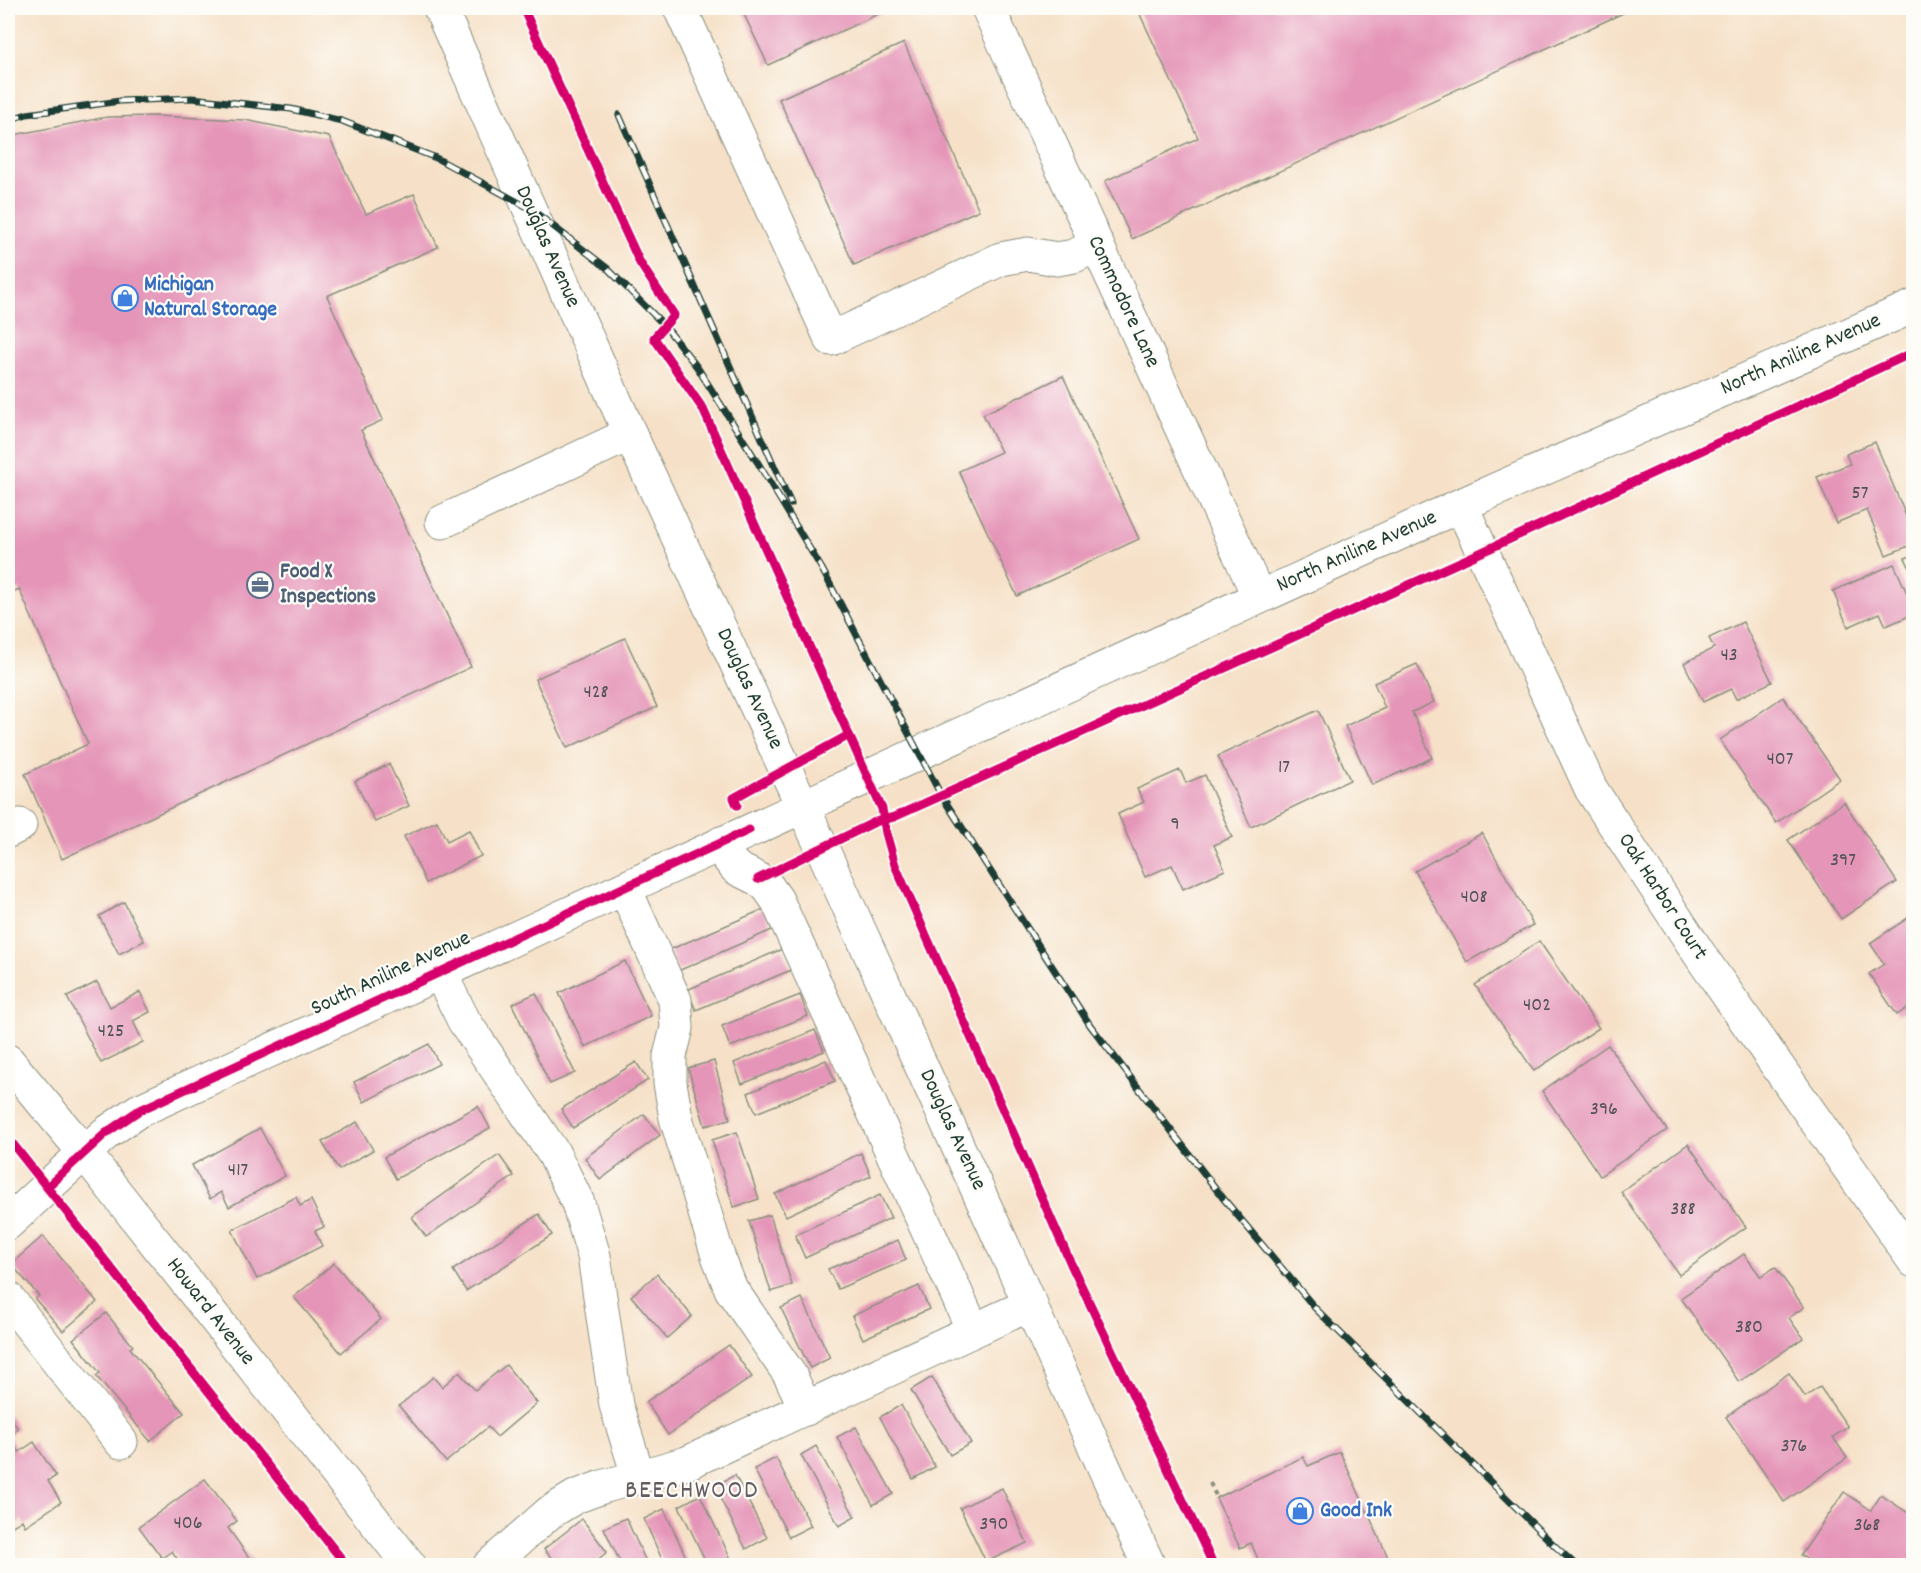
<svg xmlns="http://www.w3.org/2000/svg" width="1921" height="1573" font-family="Dekko,sans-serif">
<rect width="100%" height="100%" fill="#fdfcf7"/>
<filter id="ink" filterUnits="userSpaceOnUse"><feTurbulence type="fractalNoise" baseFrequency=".0167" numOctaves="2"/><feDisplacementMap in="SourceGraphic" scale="12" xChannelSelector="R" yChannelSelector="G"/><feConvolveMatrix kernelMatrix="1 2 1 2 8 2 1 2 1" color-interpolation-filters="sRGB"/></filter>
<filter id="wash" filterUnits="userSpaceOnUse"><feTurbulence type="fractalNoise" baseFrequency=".008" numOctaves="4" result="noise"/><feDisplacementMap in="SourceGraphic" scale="24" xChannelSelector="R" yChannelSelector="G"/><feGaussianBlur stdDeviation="1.35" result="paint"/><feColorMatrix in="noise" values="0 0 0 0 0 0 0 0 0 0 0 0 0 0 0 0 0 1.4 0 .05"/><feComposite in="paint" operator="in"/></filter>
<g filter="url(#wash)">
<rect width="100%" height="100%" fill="#f6e1c8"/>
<g id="blocks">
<g fill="#e595b8">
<path d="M 741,8 L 886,8 L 887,10 L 768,65 Z"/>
<path d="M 1137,8 L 1634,8 L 1132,239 L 1105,181 L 1198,138 Z"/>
<path d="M 904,43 L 979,210 L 854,265 L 779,99 Z"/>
<path d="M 157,116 L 245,120 L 329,137 L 366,214 L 414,194 L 438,247 L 327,296 L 383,420 L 361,430 L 471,667 L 62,859 L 25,774 L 88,744 L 19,589 L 8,594 L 8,136 L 107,117 Z"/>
<path d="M 1063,376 L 1139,539 L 1017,596 L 959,471 L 1001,452 L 983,414 Z"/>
<path d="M 1875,442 L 1914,535 L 1914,544 L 1886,555 L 1867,510 L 1836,523 L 1817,477 L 1850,464 L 1846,454 Z"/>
<path d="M 1914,555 L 1914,577 L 1905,558 Z"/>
<path d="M 1894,564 L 1914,609 L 1914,614 L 1886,626 L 1880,613 L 1848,627 L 1833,591 Z"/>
<path d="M 1743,622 L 1772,682 L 1736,699 L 1731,689 L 1703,702 L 1684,663 L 1714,648 L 1709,638 Z"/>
<path d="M 625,638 L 657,707 L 567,748 L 535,679 Z"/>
<path d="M 1417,664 L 1434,702 L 1412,712 L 1432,758 L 1372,785 L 1345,726 L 1385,708 L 1374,683 Z"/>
<path d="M 1783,697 L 1840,779 L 1776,823 L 1720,740 Z"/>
<path d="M 1318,710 L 1350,780 L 1251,827 L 1218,756 Z"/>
<path d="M 389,764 L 409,806 L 375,822 L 355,781 Z"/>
<path d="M 1180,770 L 1186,783 L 1205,775 L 1232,837 L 1214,845 L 1225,870 L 1183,889 L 1172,865 L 1145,877 L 1118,814 L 1144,802 L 1137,789 Z"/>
<path d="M 1844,802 L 1897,882 L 1841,919 L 1788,840 Z"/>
<path d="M 437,821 L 447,841 L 469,830 L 481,856 L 426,883 L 404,836 Z"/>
<path d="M 1482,833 L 1533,925 L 1467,962 L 1415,871 Z"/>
<path d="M 124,902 L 144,941 L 119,954 L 99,916 Z"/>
<path d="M 764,909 L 772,930 L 678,971 L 669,950 Z"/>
<path d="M 1914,914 L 1914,1007 L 1912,1005 L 1897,1015 L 1869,974 L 1884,964 L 1870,943 Z"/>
<path d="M 1539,941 L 1599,1028 L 1534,1071 L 1475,985 Z"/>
<path d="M 782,949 L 791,970 L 696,1010 L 687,990 Z"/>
<path d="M 625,961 L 651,1016 L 585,1047 L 559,993 Z"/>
<path d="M 97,982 L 110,1007 L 140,992 L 150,1012 L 133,1021 L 143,1042 L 101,1063 L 67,997 Z"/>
<path d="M 536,993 L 575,1073 L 550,1084 L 512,1004 Z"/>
<path d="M 800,995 L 808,1016 L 730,1047 L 722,1026 Z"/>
<path d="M 815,1030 L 824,1051 L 742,1084 L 734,1063 Z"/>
<path d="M 429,1044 L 439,1064 L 364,1102 L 354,1082 Z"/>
<path d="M 1608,1045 L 1667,1130 L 1600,1176 L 1542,1091 Z"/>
<path d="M 826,1060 L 835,1081 L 756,1113 L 748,1093 Z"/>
<path d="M 714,1061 L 730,1119 L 705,1126 L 688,1068 Z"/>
<path d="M 636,1062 L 648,1080 L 573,1128 L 561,1109 Z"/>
<path d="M 478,1106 L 490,1128 L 396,1179 L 384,1157 Z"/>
<path d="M 644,1114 L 660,1135 L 600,1180 L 585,1158 Z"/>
<path d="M 357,1122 L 373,1150 L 339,1170 L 322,1142 Z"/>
<path d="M 260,1128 L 285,1176 L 229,1207 L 221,1192 L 210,1199 L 192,1165 Z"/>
<path d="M 737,1132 L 759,1199 L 734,1207 L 712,1140 Z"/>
<path d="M 1688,1144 L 1746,1227 L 1679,1275 L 1621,1192 Z"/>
<path d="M 861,1153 L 871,1176 L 786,1216 L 775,1194 Z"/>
<path d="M 499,1155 L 514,1176 L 426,1237 L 412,1217 Z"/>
<path d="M 880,1195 L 891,1218 L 805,1258 L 795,1235 Z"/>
<path d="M 296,1197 L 300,1206 L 311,1200 L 324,1227 L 315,1231 L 322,1246 L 257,1279 L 232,1230 Z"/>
<path d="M 539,1214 L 552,1235 L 466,1291 L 453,1270 Z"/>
<path d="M 770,1215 L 792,1285 L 771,1292 L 749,1221 Z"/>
<path d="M 43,1236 L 97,1302 L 63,1331 L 35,1299 L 39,1296 L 11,1264 Z"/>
<path d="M 898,1240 L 906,1260 L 838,1289 L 828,1269 Z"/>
<path d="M 1744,1254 L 1761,1277 L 1775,1267 L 1804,1307 L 1789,1318 L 1803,1338 L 1739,1382 L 1681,1298 Z"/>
<path d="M 334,1263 L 381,1319 L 341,1353 L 294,1297 Z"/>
<path d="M 657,1274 L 692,1316 L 667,1338 L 631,1296 Z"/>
<path d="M 919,1286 L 929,1309 L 863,1339 L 852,1316 Z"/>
<path d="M 802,1298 L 830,1358 L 810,1368 L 781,1308 Z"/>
<path d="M 106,1313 L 133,1346 L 130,1348 L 184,1413 L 150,1441 L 96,1376 L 100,1373 L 73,1339 Z"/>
<path d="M 729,1345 L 752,1377 L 668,1435 L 646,1402 Z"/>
<path d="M 506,1365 L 537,1403 L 497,1437 L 488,1427 L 446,1462 L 399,1406 L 433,1377 L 442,1387 L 459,1372 L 475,1390 Z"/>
<path d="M 1789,1373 L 1805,1397 L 1820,1387 L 1848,1427 L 1833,1437 L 1847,1458 L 1784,1502 L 1726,1417 Z"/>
<path d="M 932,1377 L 971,1443 L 950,1455 L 911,1390 Z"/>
<path d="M 901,1405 L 935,1467 L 913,1479 L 880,1417 Z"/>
<path d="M 8,1413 L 18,1429 L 8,1436 L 19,1452 L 34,1442 L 56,1476 L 48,1481 L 61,1502 L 25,1526 L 22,1520 L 8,1529 Z"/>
<path d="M 856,1427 L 893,1494 L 873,1505 L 837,1437 Z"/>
<path d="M 816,1446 L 855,1517 L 839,1526 L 801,1455 Z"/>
<path d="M 1340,1452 L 1392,1566 L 1261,1566 L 1251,1543 L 1240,1548 L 1216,1498 L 1303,1457 L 1308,1466 Z"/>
<path d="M 776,1458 L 811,1526 L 789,1537 L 754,1469 Z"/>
<path d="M 735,1475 L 767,1538 L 746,1549 L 714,1486 Z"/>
<path d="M 205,1479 L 237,1521 L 228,1528 L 255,1566 L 182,1566 L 172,1551 L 162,1558 L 139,1527 Z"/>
<path d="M 1002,1488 L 1027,1543 L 986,1562 L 960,1508 Z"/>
<path d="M 1844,1492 L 1871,1510 L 1881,1495 L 1914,1517 L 1914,1535 L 1912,1538 L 1914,1540 L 1914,1566 L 1816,1566 L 1801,1555 Z"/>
<path d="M 700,1495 L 733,1563 L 728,1566 L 708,1566 L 679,1506 Z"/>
<path d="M 664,1509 L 690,1566 L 665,1566 L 644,1519 Z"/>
<path d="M 626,1518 L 648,1566 L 622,1566 L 604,1528 Z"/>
<path d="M 582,1519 L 607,1552 L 590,1566 L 558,1566 L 544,1549 Z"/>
</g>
</g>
</g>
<g filter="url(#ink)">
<use href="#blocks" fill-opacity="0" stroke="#8a8f7e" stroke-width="1.5"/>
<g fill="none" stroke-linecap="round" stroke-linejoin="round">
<defs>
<g id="minor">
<path d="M 440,8 L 630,434 L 822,848 L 1149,1566"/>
<path d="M 680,8 L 831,339 L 1001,259 L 1028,254 L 1057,259 L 1074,256 L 1097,245"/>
<path d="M 988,8 L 1259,597"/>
<path d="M 1461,505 L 1591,789 L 1704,961 L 1914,1261"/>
<path d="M 442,522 L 630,434"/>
<path d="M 8,831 L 20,825"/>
<path d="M 721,843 L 728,858 L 736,868 L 758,879 L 767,886 L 777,900 L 973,1330"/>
<path d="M 625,889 L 675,1000 L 677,1028 L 670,1056 L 670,1083 L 676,1118 L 718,1256 L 731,1289 L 790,1375 L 806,1409"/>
<path d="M 440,973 L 464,1021 L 554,1154 L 578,1203 L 594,1256 L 616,1405 L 639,1478"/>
<path d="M 8,1061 L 84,1152 L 410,1566"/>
<path d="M 8,1223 L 106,1133 L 138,1111 L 1461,505 L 1914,306"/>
<path d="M 8,1298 L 121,1442"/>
<path d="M 489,1566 L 549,1513 L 575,1497 L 602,1487 L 687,1463 L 1031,1304"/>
</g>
</defs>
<use href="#minor" stroke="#8a8f7e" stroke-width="35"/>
<path stroke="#8a8f7e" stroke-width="4" stroke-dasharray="4.5 4.5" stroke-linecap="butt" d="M 1210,1483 L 1217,1498"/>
<use href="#minor" stroke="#fff" stroke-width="33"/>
<defs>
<g id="rail">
<path d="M 619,115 L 791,504"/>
<path d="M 8,120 L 27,114 L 120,101 L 192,98 L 291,109 L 342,121 L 436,158 L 531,209 L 607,268 L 665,326 L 697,367 L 758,463 L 822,569 L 941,795 L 1090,1025 L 1223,1198 L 1315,1308 L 1555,1546 L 1577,1566"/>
</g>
</defs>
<use href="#rail" stroke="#1f3d34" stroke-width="7"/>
<use href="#rail" stroke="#fdfcf7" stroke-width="4.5" stroke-dasharray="14" stroke-linecap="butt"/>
<defs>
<g id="cycleway">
<path d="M 523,8 L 640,263 L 674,315 L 654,338 L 703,409 L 882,809 L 886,833 L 895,865 L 1071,1264 L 1214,1566"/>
<path d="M 737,805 L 734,798 L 849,735"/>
<path d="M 758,879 L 875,822 L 894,817 L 1482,552 L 1914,352"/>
<path d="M 8,1138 L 347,1566"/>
<path d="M 47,1187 L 106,1133 L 138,1111 L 749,830"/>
</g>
</defs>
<use href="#cycleway" stroke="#fdfcf7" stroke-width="13"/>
<use href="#cycleway" stroke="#d6006c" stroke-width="9"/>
</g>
</g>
<defs>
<symbol id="shop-ring" viewBox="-11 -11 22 22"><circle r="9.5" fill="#fdfcf7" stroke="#3f7fe0" stroke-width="1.5"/><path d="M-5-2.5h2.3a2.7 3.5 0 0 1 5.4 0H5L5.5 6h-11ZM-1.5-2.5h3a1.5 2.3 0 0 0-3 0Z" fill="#3f7fe0"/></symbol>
<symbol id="office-ring" viewBox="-11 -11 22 22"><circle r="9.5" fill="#fdfcf7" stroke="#5c6f8a" stroke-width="1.5"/><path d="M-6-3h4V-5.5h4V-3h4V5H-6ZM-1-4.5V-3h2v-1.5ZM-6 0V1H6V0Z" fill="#5c6f8a"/></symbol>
</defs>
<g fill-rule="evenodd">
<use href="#shop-ring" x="110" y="283" width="30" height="30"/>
<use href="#office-ring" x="245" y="570" width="30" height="30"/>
<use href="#shop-ring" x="1285" y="1496" width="30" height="30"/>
</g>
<g text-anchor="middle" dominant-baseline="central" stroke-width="4.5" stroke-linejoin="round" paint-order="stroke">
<g font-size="20" fill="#505355">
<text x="1860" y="494">57</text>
<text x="1729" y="656">43</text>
<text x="596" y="693">428</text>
<text x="1780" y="760">407</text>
<text x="1284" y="768">17</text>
<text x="1175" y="825">9</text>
<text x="1843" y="861">397</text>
<text x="1474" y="898">408</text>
<text x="1537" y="1006">402</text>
<text x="111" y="1032">425</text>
<text x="1604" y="1110">396</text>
<text x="238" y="1171">417</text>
<text x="1683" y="1210">388</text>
<text x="1749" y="1328">380</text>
<text x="1794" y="1447">376</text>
<text x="188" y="1524">406</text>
<text x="994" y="1525">390</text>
<text x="1867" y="1526">368</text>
</g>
<g font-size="22" fill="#1f3d34" stroke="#fdfcf7">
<text transform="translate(547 247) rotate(66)">Douglas Avenue</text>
<text transform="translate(1123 302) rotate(65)">Commodore Lane</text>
<text transform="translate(1801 355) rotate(-24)">North Aniline Avenue</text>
<text transform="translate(1357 552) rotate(-24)">North Aniline Avenue</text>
<text transform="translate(749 689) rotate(65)">Douglas Avenue</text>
<text transform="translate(1662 897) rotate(57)">Oak Harbor Court</text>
<text transform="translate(391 974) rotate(-25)">South Aniline Avenue</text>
<text transform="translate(952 1130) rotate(65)">Douglas Avenue</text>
<text transform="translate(210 1312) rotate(52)">Howard Avenue</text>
</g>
<g font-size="22" font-weight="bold" fill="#366cbe" stroke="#fdfcf7" text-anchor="start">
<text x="144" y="285">Michigan<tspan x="144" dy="25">Natural Storage</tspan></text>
<text x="1320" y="1511">Good Ink</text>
</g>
<g font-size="22" font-weight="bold" fill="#4e5e75" stroke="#fdfcf7" text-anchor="start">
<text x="280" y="572">Food X<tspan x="280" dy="25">Inspections</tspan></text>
</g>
<g font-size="26" letter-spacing="1.5" fill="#645c62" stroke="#fdfcf7">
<text x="692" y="1491">BEECHWOOD</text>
</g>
</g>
<rect width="1921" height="1573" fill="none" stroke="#fdfcf7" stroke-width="30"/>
</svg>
